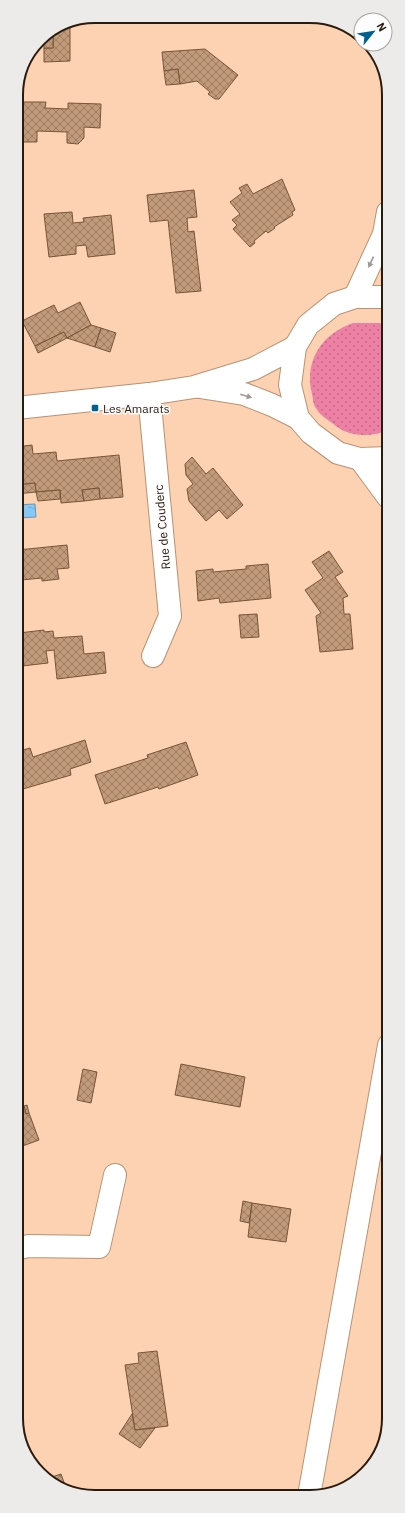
<svg xmlns="http://www.w3.org/2000/svg" width="405" height="1513" font-family="'IBM Plex Sans',sans-serif">
<defs>
<pattern id="grass-dots" width="8" height="8" patternUnits="userSpaceOnUse"><rect width="8" height="8" fill="#ed81a5"/><path d="M2 2h.1M6 6h.1" fill="none" stroke="#c06985" stroke-width="1.8" stroke-linecap="round"/></pattern>
<pattern id="water-ripples" width="26" height="14" patternUnits="userSpaceOnUse"><rect width="26" height="14" fill="#86c9f8"/><path d="M2 4q2-2 4 0t4 0M15 11q2-2 4 0t4 0" fill="none" stroke="#74acd3"/></pattern>
<pattern id="building-cross-hatch" width="8" height="8" patternUnits="userSpaceOnUse"><rect width="8" height="8" fill="#c19a7a"/><path d="M0 0l8 8M0 8l8-8" fill="none" stroke="#9d7d62"/></pattern>
</defs>
<rect width="100%" height="100%" fill="#fcd2b2"/>
<path fill="url(#grass-dots)" d="M 353,323 L 380,323 L 388,328 L 388,430 C 375,436 358,437 344,431 C 339,429 334,424 329,421 C 324,417 319,414 316,408 C 313,405 313,398 312,394 C 304,360 322,334 353,323 Z"/>
<path fill="url(#water-ripples)" stroke="#6a95b2" d="M 35,504 L 36,517 L 16,518 L 16,505 Z"/>
<g fill="none" stroke-linecap="round" stroke-linejoin="round">
<path stroke="#6a95b2" stroke-width="7" d="M 388,1425 L 389,1420"/>
</g>
<g fill="url(#building-cross-hatch)" stroke="#785437">
<path d="M 70,21 L 70,61 L 44,62 L 44,48 L 53,48 L 53,37 L 42,37 L 65,22 Z"/>
<rect x="44" y="37" width="9" height="11"/>
<path d="M 205,49 L 238,75 L 219,99 L 215,99 L 208,94 L 210,92 L 197,81 L 180,84 L 178,69 L 164,71 L 162,52 Z"/>
<path d="M 178,69 L 180,84 L 166,85 L 164,71 Z"/>
<path d="M 22,102 L 46,102 L 45,108 L 68,109 L 68,103 L 101,104 L 100,128 L 84,127 L 84,138 L 78,144 L 67,143 L 67,132 L 37,131 L 37,142 L 21,142 Z"/>
<path d="M 282,179 L 295,210 L 292,212 L 293,215 L 274,227 L 275,228 L 268,233 L 266,231 L 254,241 L 255,243 L 250,247 L 233,229 L 237,225 L 232,220 L 240,214 L 230,202 L 242,193 L 239,188 L 247,184 L 253,194 Z"/>
<path d="M 194,190 L 197,217 L 187,218 L 188,232 L 194,231 L 201,291 L 176,293 L 168,220 L 150,222 L 147,195 Z"/>
<path d="M 72,212 L 73,223 L 84,222 L 83,218 L 111,215 L 115,254 L 88,257 L 86,245 L 76,246 L 76,254 L 49,257 L 44,214 Z"/>
<path d="M 80,302 L 91,325 L 67,338 L 64,332 L 35,346 L 22,321 L 54,305 L 58,313 Z"/>
<path d="M 91,325 L 101,328 L 95,347 L 67,338 Z"/>
<path d="M 101,328 L 116,333 L 110,352 L 95,347 Z"/>
<path d="M 64,332 L 67,338 L 38,353 L 35,346 Z"/>
<path d="M 32,445 L 33,454 L 56,452 L 57,461 L 119,455 L 123,497 L 100,499 L 99,488 L 82,490 L 84,501 L 61,503 L 60,490 L 36,492 L 35,483 L 16,485 L 16,447 Z"/>
<path d="M 192,457 L 206,474 L 213,468 L 243,505 L 227,519 L 219,510 L 206,521 L 189,501 L 187,489 L 193,484 L 186,475 L 185,464 Z"/>
<path d="M 35,483 L 36,492 L 16,494 L 16,485 Z"/>
<path d="M 99,488 L 100,499 L 84,501 L 82,490 Z"/>
<path d="M 60,490 L 60,499 L 38,501 L 36,492 Z"/>
<path d="M 67,545 L 69,568 L 57,569 L 59,579 L 42,581 L 42,578 L 21,580 L 18,550 Z"/>
<path d="M 329,551 L 343,572 L 335,577 L 348,596 L 343,598 L 344,614 L 350,614 L 353,649 L 320,652 L 316,616 L 321,613 L 305,590 L 323,578 L 312,562 Z"/>
<path d="M 268,564 L 271,598 L 220,603 L 219,598 L 198,601 L 196,571 L 213,569 L 213,572 L 246,569 L 246,566 Z"/>
<path d="M 257,614 L 259,637 L 241,638 L 239,615 Z"/>
<path d="M 44,630 L 44,632 L 53,631 L 54,638 L 82,636 L 84,654 L 104,652 L 106,673 L 57,679 L 54,650 L 46,651 L 48,663 L 22,666 L 19,633 Z"/>
<path d="M 85,740 L 91,762 L 70,769 L 71,775 L 16,791 L 16,752 L 30,748 L 33,757 Z"/>
<path d="M 186,742 L 198,775 L 159,789 L 158,787 L 105,804 L 95,775 L 148,758 L 147,755 Z"/>
<path d="M 181,1064 L 245,1077 L 240,1107 L 175,1095 Z"/>
<path d="M 83,1069 L 97,1072 L 91,1103 L 77,1100 Z"/>
<path d="M 27,1105 L 29,1113 L 26,1114 L 24,1106 Z"/>
<path d="M 24,1106 L 26,1114 L 29,1113 L 39,1140 L 17,1148 L 17,1108 Z"/>
<path d="M 243,1201 L 252,1203 L 249,1223 L 240,1221 Z"/>
<path d="M 252,1203 L 291,1209 L 286,1242 L 248,1237 Z"/>
<path d="M 157,1351 L 168,1426 L 135,1430 L 125,1365 L 139,1363 L 138,1353 Z"/>
<path d="M 17,1359 L 21,1367 L 17,1370 Z"/>
<path d="M 132,1414 L 135,1430 L 155,1428 L 140,1448 L 119,1434 Z"/>
<path d="M 61,1474 L 66,1488 L 49,1478 Z"/>
</g>
<g fill="none" stroke-linecap="round" stroke-linejoin="round">
<defs>
<g id="minor">
<path d="M 200,387 L 244,394 L 272,405 L 298,418"/>
<path d="M 149,394 L 170,616 L 153,656"/>
<path d="M 16,408 L 149,394 L 194,387 L 253,369 L 295,347"/>
<path d="M 17,1249 L 28,1246 L 99,1247 L 115,1175"/>
</g>
<g id="major">
<path d="M 355,297 L 384,234 L 388,212"/>
<path d="M 388,297 L 355,297 L 334,304 L 308,325 L 295,347 L 290,385 L 298,418 L 311,433 L 338,453 L 360,459 L 388,458"/>
<path d="M 360,459 L 388,497"/>
<path d="M 309,1496 L 389,1045"/>
</g>
</defs>
<use href="#minor" stroke="#b99273" stroke-width="24"/>
<use href="#major" stroke="#b99273" stroke-width="24"/>
<use href="#minor" stroke="#fff" stroke-width="22"/>
<use href="#major" stroke="#fff" stroke-width="22"/>
</g>
<defs><path id="oneway-solid" d="M-6-.8H1V-3.2L6.5 0L1 3.2V.8H-6Z"/></defs>
<g fill="#9f9893">
<use href="#oneway-solid" transform="translate(371 262) rotate(115)"/>
<use href="#oneway-solid" transform="translate(246 396) rotate(16)"/>
</g>
<rect fill="#00608f" stroke="#fdfdfd" stroke-width="1.5" x="91" y="404" width="8" height="8" rx="2"/>
<g text-anchor="middle" dominant-baseline="central" stroke-width="3" stroke-linejoin="round" paint-order="stroke">
<g font-size="12" fill="#291b0e" stroke="#fdfdfd" text-anchor="start">
<text x="103" y="408">Les Amarats</text>
</g>
<g font-size="12" fill="#291b0e" stroke="#fdfdfd">
<text transform="translate(162 527) rotate(-95)">Rue de Couderc</text>
</g>
</g>
<path d="M0 0H405V1513H0ZM95 23H310A72 72 0 0 1 382 95V1418A72 72 0 0 1 310 1490H95A72 72 0 0 1 23 1418V95A72 72 0 0 1 95 23Z" fill="#ecebea" fill-rule="evenodd"/>
<path fill="none" stroke="#291b0e" stroke-width="2" d="M95 23H310A72 72 0 0 1 382 95V1418A72 72 0 0 1 310 1490H95A72 72 0 0 1 23 1418V95A72 72 0 0 1 95 23Z"/>
<g transform="translate(373 32) rotate(60)"><circle r="19" fill="#fdfdfd" stroke="#a8a39d"/>
<path d="M0-3L7 15L0 10L-7 15Z" fill="#00608f"/>
<text y="-6" font-size="11" font-weight="bold" text-anchor="middle" fill="#291b0e">N</text>
</g>
</svg>
